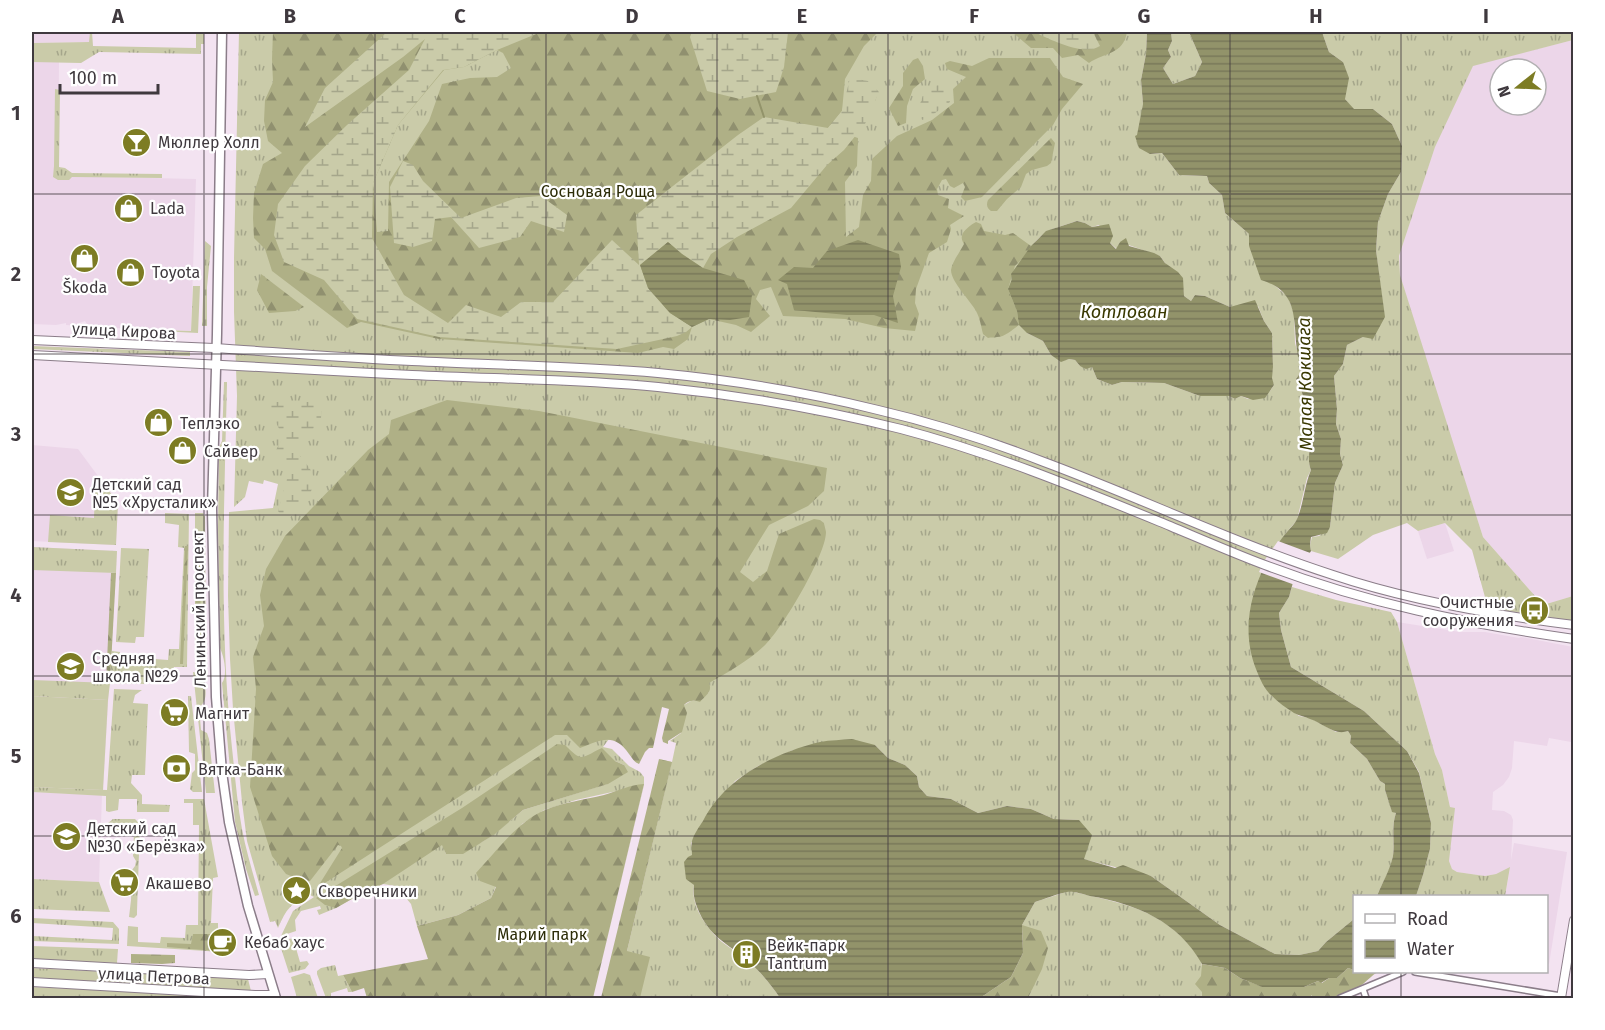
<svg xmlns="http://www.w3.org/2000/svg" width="1605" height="1030" font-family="'Fira Sans',sans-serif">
<defs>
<pattern id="grass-tufts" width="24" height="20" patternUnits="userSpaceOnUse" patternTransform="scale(1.5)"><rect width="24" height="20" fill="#cacba9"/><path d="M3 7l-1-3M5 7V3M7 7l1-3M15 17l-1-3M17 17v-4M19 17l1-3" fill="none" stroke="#a5a68b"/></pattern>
<pattern id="forest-firs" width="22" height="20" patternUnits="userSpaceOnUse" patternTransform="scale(1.5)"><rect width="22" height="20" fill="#afb086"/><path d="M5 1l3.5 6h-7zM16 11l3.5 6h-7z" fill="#90906f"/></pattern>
<pattern id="wetland-marsh" width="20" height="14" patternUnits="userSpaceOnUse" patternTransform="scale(1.5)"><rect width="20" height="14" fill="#cacba9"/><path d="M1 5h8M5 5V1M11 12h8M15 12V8" fill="none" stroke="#a5a68b"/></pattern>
<pattern id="water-rules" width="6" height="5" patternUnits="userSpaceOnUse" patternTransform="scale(1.5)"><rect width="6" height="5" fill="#92936a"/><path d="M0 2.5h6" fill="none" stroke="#797959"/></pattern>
</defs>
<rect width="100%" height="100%" fill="#f3e3f1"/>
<g fill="#ecd6e9" fill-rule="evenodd">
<path d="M 32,32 L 90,32 L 90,42 L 32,43 Z"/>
<path d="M 1573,40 L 1573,596 L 1543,605 L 1483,537 L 1425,359 L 1400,275 L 1399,256 L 1435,146 L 1473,65 ZM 1500,69 L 1536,69 L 1536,105 L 1500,105 Z"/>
<path d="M 32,62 L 59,62 L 58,176 L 196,179 L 191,331 L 89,327 L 85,321 L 79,323 L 79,326 L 66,325 L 66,323 L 56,325 L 32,324 Z"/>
<path d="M 32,445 L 78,449 L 118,503 L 116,545 L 32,541 Z"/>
<path d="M 1445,523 L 1454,551 L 1427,559 L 1418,531 Z"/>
<path d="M 32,547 L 117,551 L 103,790 L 32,787 Z"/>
<path d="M 1397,622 L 1460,632 L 1485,632 L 1519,638 L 1521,637 L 1573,647 L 1574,730 L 1571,742 L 1549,738 L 1547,746 L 1514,741 L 1512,768 L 1509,777 L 1503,785 L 1493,792 L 1492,810 L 1504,811 L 1511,815 L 1513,820 L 1511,860 L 1514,843 L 1567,852 L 1549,964 L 1546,964 L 1546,896 L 1505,896 L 1510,868 L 1496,874 L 1485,876 L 1457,872 L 1452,869 L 1450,864 L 1449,861 L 1450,807 L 1442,770 L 1435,754 Z"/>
<path d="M 32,792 L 102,795 L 99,882 L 32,879 Z"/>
</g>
<g fill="url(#grass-tufts)" fill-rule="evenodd">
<path d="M 90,32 L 92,32 L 93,46 L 196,48 L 196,33 L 204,33 L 204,44 L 201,44 L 201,54 L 99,52 L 81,63 L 32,62 L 32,43 L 89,42 Z"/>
<path d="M 239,32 L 1147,32 L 1146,54 L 1141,80 L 1143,104 L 1142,117 L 1150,154 L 1162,153 L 1179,175 L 1207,176 L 1209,183 L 1222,195 L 1225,213 L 1249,234 L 1249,246 L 1273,284 L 1288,297 L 1294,313 L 1295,343 L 1302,370 L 1296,379 C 1306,397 1309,421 1310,441 C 1310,451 1307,461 1311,470 L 1307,478 L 1297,520 L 1286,533 L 1279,544 L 1272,696 L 1299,716 L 1310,718 L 1336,732 L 1348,731 L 1351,736 L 1350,743 L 1367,759 L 1380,781 L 1385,784 L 1385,790 L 1392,811 L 1396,813 C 1391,827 1395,841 1393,856 C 1391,870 1382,883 1377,896 L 1354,896 L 1354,919 L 1326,942 L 1318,951 L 1299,955 L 1275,954 L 1220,925 L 1151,876 L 1083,859 L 1079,820 L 1054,819 L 1031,809 L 1007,806 L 978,813 L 951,799 L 927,796 L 919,787 L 917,776 L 905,765 L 888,758 L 875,745 L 793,750 L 758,766 L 735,781 L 691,843 L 693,852 L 692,881 L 694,885 C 690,905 707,929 722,942 C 731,949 741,954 749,962 C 760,971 772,986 780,998 L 640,998 L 627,951 L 671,765 L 659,759 L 672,762 L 676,743 L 670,741 L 681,733 L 684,705 L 691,701 L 696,701 L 709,692 L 662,707 L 609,739 L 603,747 L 612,749 L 629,766 L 640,772 L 644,777 L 644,784 L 593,998 L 644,785 L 576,800 L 544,810 L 522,824 L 491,898 L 458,915 L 417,926 L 411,904 L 396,886 L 383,884 L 364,892 L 336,908 L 319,915 L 317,910 L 321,909 L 320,906 L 301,911 L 295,920 L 296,931 L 281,936 L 293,911 L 314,897 L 308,894 C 290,905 287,908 278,928 L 275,921 L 270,922 L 247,841 L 242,802 L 233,709 L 230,659 L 228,596 L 229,512 L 273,508 L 278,484 L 264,480 L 263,484 L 249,481 L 245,497 L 234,507 L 237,396 L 234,312 L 234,258 ZM 1077,221 L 1085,223 L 1092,227 L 1099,225 L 1110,243 L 1117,249 L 1120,242 L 1160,256 L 1183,288 L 1184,296 L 1191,301 L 1195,295 L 1205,296 L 1230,307 L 1258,306 L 1264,321 L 1272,333 L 1273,367 L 1271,378 L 1274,385 L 1270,391 L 1248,399 L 1241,396 L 1235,399 L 1229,396 L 1200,396 L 1164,383 L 1122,382 L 1112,385 L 1097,379 L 1092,367 L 1080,366 L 1075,360 L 1069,359 L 1061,361 L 1051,355 L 1043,341 L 1027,333 L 1026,255 C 1042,229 1050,230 1077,221 ZM 615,761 L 624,765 L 607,784 L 523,810 L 494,834 L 482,842 L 446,854 L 444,848 Z"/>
<path d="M 1171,32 L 1189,32 L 1202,62 L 1195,76 L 1173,84 L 1163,68 L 1171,57 L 1168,50 L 1172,41 Z"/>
<path d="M 1322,32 L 1573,32 L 1573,40 L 1473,66 L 1435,147 L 1399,256 L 1400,275 L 1483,537 L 1543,605 L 1573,596 L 1573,621 L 1488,608 L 1472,550 L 1445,523 L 1418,531 L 1407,523 L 1373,535 L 1338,559 L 1311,551 L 1310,545 L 1312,537 L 1319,536 L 1330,527 L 1335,483 L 1343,465 L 1340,454 L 1341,439 L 1336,424 L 1337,409 L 1334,376 L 1343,364 L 1347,345 L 1363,337 L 1384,317 L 1376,250 L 1378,222 L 1388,194 L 1401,172 L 1402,146 L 1392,124 L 1373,109 L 1353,109 L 1345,99 L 1343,62 L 1329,52 Z"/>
<path d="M 55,89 L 60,90 L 59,167 L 65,168 L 72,173 L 162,174 L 162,178 L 72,177 L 69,180 L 58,180 L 53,177 L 54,166 Z"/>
<path d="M 205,241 L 211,246 L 207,287 L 207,326 L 202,326 Z"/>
<path d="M 193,286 L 200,286 L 198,333 L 159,331 L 159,330 L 191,331 Z"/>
<path d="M 32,346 L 190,352 L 190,356 L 32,349 Z"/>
<path d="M 224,382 L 227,382 L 227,385 C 224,506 219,627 232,748 C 235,775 237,802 242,829 C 246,851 253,873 259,895 L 255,896 L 246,869 L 235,822 L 222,683 C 228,674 224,657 220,648 L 218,527 L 219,447 L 222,441 Z"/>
<path d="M 104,484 L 118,503 L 116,545 L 48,542 L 50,515 L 94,518 L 95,491 Z"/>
<path d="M 165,513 L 189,514 L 187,667 L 174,667 L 173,675 L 145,674 L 145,684 L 110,683 L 108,700 L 32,696 L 32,680 L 110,683 L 112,651 L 120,652 L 120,664 L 141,665 L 142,658 L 168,660 L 169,649 L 179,649 L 184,548 L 178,547 L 179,525 L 165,523 Z"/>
<path d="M 195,513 L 203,513 L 205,517 L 206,666 L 201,668 L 195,668 Z"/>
<path d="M 32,547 L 117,551 L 116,573 L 32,570 Z"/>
<path d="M 121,548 L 149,549 L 144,637 L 136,637 L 135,643 L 116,642 Z"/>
<path d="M 1292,587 L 1336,600 L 1391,612 L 1397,622 L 1435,754 L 1442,770 L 1450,807 L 1455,808 L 1449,861 L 1452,869 L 1457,872 L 1485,876 L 1496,874 L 1510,867 L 1505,896 L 1416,896 L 1423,875 L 1430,849 L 1431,823 L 1419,772 L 1407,751 L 1364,711 L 1291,667 L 1281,630 L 1279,613 L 1289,597 Z"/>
<path d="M 193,672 L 203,674 L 204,676 C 205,687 209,701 199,707 L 201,730 L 207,733 L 209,739 L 215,793 L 206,793 Z"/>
<path d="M 114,689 L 142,690 L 135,695 L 133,703 L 148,704 L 145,775 L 132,775 L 131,783 L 142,795 L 142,804 L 170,805 L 169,812 L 137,812 L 137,799 L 119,799 L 118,810 L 109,812 L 106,811 L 106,796 L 32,792 L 32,787 L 107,790 Z"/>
<path d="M 188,696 L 191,696 L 202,792 L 193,792 L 190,789 L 192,773 L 195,770 L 195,754 L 189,752 Z"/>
<path d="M 184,799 L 204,799 L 218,877 L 213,878 L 211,923 L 218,923 L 218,943 L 222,948 L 222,952 L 127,946 L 128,926 L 138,927 L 138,942 L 160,943 L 161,937 L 185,938 L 186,925 L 198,925 L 199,825 L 193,825 L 193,803 L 184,803 Z"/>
<path d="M 113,819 L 135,819 L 140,824 L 137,911 L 137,915 L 134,918 L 129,917 L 131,900 L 132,870 L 135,866 L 136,861 L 133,856 L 134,832 L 114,831 L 114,834 L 108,834 L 108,823 Z"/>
<path d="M 32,879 L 99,882 L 110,912 L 32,909 Z"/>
<path d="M 1069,891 C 1111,901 1152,906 1184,939 C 1190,946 1197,952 1201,961 C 1203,966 1202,991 1202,998 L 1028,998 L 1032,989 L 1022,925 L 1035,902 Z"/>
<path d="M 32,918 L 113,922 L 119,929 L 119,944 L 32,941 L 32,936 L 112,940 L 113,928 L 32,923 Z"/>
<path d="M 293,938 L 300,962 L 307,961 L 309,964 L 305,969 L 289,973 L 279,942 Z"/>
<path d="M 32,946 L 118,949 L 117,963 L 32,960 Z"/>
<path d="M 335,965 L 338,976 L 343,975 L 352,992 L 348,992 L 347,988 L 331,993 L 331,997 L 326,998 L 317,974 L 317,971 L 321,968 Z"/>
<path d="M 32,968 L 248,979 L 251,991 L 32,980 Z"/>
<path d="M 304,973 L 310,975 L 318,998 L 297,998 L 291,977 Z"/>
<path d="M 32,987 L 185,994 L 200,998 L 216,998 L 32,998 Z"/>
</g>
<g fill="url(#forest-firs)" fill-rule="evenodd">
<path d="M 273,32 L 878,32 L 864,46 L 845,79 L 842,111 L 828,128 L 858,138 L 857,166 L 845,182 L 846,237 L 859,227 L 863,195 L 871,181 L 872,159 L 897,136 L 932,120 L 954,103 L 953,89 L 966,77 L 947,69 L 945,63 L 950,61 L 972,66 L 989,58 L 1050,58 L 1063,77 L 1083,84 L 1062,109 L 1053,125 L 982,197 L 965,201 L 961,197 L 965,187 L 963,183 L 954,188 L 950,186 L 946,179 L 942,180 L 937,189 L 938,195 L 949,199 L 948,208 L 964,216 L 950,225 L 951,229 L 947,242 L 929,253 L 916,289 L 915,303 L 919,314 L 915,331 L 884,328 L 845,319 L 783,316 L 771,287 L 760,290 L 756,299 L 770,316 L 751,332 L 736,325 L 709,319 L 692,327 L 688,339 L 674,349 L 663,347 L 638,353 L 439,339 L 361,322 L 347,328 L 272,271 L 265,249 L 254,238 L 253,218 L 254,193 L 263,164 L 282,153 L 268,141 L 264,121 L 265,100 L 273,82 L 272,59 ZM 497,50 L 503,53 L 511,68 L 497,77 L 470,78 L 442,84 L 429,121 L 389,182 L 388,231 L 377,232 L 373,183 L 398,125 L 444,70 L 464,67 Z"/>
<path d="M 1012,32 L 1127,32 C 1123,55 1105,52 1089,63 L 1078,55 L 1062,58 L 1053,48 L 1031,48 Z"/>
<path d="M 918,58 L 923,66 L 925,79 L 913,89 L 907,106 L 906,123 L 898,126 L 889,108 L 903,86 L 903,73 L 913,60 Z"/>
<path d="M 1051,138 L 1055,143 L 1051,163 L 1047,166 L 1032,170 L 1026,174 L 1021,187 L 1007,199 L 997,211 L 991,211 C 987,208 986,205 988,200 Z"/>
<path d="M 976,222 L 981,224 L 984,231 L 1005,235 L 1013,233 L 1031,246 L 1026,255 L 1015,266 L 1008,289 L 1017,311 L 1019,325 C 1013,329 1005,337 997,337 C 994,338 991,337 988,338 L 983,334 C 981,326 980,318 976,311 C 970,300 951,282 951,270 C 952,262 960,252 964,244 C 963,242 961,239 962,236 C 962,231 972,224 976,222 Z"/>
<path d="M 261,274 L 304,307 L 295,311 L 269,313 L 257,290 Z"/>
<path d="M 447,400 L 539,411 L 827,468 L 824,491 L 808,506 L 769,525 L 740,572 L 753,582 L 767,571 L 779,534 L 814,519 L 820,520 L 824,523 C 824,524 826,531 826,532 C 826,555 783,627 766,644 C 750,660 728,672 709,683 C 713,692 705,696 700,702 C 694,700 689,700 684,705 L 687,713 L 682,732 L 668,741 L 668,744 L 663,742 L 662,738 L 669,709 L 662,707 L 653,748 L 649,748 L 645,752 L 639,764 C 633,761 633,759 629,754 C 614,732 601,740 580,748 L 567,735 L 555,735 L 317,888 L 342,848 L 341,846 L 338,845 L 310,881 L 306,882 L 286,874 L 272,856 L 250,787 L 256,689 L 253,657 L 264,626 L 260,595 L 266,569 L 285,536 L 368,450 L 389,434 L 391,420 Z"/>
<path d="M 195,539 L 200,539 L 201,665 L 196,665 Z"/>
<path d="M 185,546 L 188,546 L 183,664 L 180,664 Z"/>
<path d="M 111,573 L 116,573 L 110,683 L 106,683 Z"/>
<path d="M 557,744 L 565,745 C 583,763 580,758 602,748 L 615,761 L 624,765 L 628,772 L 608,784 L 523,810 L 495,834 L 463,854 L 446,854 L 442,845 L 383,884 L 364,892 L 336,908 L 325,905 L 316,898 L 462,808 Z"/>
<path d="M 659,759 L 672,762 L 627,951 L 650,957 L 640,998 L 601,998 Z"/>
<path d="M 644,784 L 593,998 L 367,998 L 364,988 L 352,992 L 343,975 L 428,959 L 417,926 L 458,915 L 491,898 L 496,887 L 480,881 L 476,873 C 496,852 518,821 545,810 C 564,802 584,800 604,795 C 617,791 630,785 644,784 Z"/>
<path d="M 1022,925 L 1041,931 L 1048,948 L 1042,969 L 1028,998 L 980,998 L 1011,977 L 1023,953 Z"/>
<path d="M 193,934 L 211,934 L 212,941 L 216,946 L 215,951 L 167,947 L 167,943 L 191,944 Z"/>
<path d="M 131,954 L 175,955 L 175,963 L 162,964 L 131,963 Z"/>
<path d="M 1202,964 L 1225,968 L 1240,978 L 1263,987 L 1304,987 L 1318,981 L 1322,983 L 1329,978 L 1337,978 L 1348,968 L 1354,970 L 1354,972 L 1378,972 C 1372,975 1368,980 1363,984 C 1344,997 1336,998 1313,998 L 1311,995 L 1311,998 L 1202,998 L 1202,992 L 1195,984 L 1201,976 Z"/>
</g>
<g fill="url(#wetland-marsh)">
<path d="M 387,32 L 541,32 L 497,50 L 464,67 L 443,70 L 398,125 L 373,183 L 372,238 L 404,295 L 448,323 L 466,305 L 501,317 L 521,302 L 553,302 L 612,240 L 639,265 L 636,215 L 738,135 L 764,117 L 828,128 L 842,111 L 850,78 L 868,81 L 879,92 L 865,124 L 844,150 L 827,165 L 791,208 L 737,237 L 711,254 L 703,268 L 682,254 L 668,242 L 640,265 L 648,288 L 670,313 L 692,327 L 686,332 L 677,336 L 617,349 L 439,337 L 357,319 L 324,280 L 284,262 L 274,235 L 278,204 L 305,166 L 347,125 L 409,70 L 425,39 L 403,57 L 305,127 L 325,88 Z"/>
<path d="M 692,32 L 788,32 L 784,67 L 776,92 L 740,99 L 707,91 L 690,37 Z"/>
<path d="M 1034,32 L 1093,32 L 1100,46 C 1083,57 1050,39 1034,32 Z"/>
<path d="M 939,84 L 949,92 L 950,102 L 931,116 L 923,120 L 916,116 L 924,92 Z"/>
<path d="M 403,161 L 413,165 L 423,181 L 461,218 L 516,198 L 541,196 L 567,215 L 564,232 L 531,221 L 520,237 L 479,248 L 451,217 L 435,219 L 432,241 L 413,247 L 394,243 L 390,187 Z"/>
<path d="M 275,402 L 322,402 L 321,418 L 297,452 C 302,459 312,469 313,476 C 316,495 298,510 286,521 L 278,511 L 288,475 L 275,452 L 283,437 L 270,410 L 271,405 Z"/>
</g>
<path fill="#cacba9" d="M 32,696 L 108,700 L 103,790 L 32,787 Z"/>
<g fill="url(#water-rules)">
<path d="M 1147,32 L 1171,32 L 1172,41 L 1168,50 L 1171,57 L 1163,68 L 1173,84 L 1195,76 L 1202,62 L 1189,32 L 1322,32 L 1329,52 L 1343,62 L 1349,78 L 1345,99 L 1354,109 L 1373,109 L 1392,124 L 1402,146 L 1401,172 L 1388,194 L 1378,222 L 1376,250 L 1385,317 L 1373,339 L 1363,337 L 1347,345 L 1343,364 L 1334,376 L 1337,409 L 1336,424 L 1341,439 L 1340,454 L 1343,465 L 1335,483 L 1330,527 L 1327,533 L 1311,537 L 1310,545 L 1311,551 L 1294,579 L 1289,597 L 1279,613 L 1281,630 L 1291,667 L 1364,711 L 1407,751 L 1419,773 L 1431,823 L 1430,849 L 1423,875 L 1416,896 L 1377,896 C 1382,883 1390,870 1393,856 C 1395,842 1391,827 1396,813 L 1392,812 L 1385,790 L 1385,784 L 1380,781 L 1367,759 L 1350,743 L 1351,736 L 1348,731 C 1334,736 1323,723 1310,719 C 1304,716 1299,716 1294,713 C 1286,708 1278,702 1272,696 C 1264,689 1260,679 1256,669 C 1242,633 1249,597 1266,563 C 1271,553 1279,542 1286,533 C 1290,528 1295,524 1297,519 C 1304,503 1304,486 1311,470 C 1307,461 1310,451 1310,441 C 1309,421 1306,397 1296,379 L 1302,370 C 1288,334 1308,294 1261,280 L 1249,246 L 1249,234 L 1225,213 L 1222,195 L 1209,183 L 1207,176 L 1179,175 L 1162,153 L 1150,154 L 1139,148 L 1135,136 L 1137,135 L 1143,104 L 1141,80 L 1146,54 Z"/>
<path d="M 1077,221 L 1085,223 L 1092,227 L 1109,224 L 1113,236 L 1110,243 L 1116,249 L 1120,242 L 1126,238 L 1129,246 L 1154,253 L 1160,256 L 1165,263 L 1178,272 L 1183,278 L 1184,296 L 1191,301 L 1195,295 L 1205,296 L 1230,307 L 1255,300 L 1264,321 L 1272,333 L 1273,367 L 1272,378 L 1274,385 L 1265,398 L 1253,400 L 1241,396 L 1235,399 L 1229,396 L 1200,396 L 1164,383 L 1122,382 L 1112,385 L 1097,379 L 1092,367 L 1086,369 L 1080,366 L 1075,360 L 1069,359 L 1061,362 L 1051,355 L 1043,341 L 1027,333 L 1019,325 L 1017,311 L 1008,289 L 1012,279 L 1011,274 L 1031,246 L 1046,231 Z"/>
<path d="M 858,240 L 899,254 L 901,267 L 893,296 L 898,323 L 874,315 L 847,315 L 794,310 L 787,284 L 778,280 L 794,267 L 813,268 L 827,251 Z"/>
<path d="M 668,242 L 682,254 L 703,268 L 744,280 L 752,295 L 749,317 L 730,320 L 709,319 L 692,327 L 670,313 L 648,288 L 640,265 Z"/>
<path d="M 852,739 L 875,745 L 888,758 L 905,765 L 917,776 L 919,787 L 927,796 L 951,799 L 978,813 L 1007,806 L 1031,809 L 1054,819 L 1079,820 L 1092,835 L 1084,859 L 1115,868 L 1123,865 L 1151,876 L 1220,925 L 1275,954 L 1299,955 L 1318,951 L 1326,942 L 1354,919 L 1354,970 L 1348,968 L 1337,978 L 1329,978 L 1321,983 L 1318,981 L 1304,987 L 1262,987 L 1240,978 L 1225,968 L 1202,964 C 1178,921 1136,904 1090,896 C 1082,894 1073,891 1067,892 C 1056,894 1045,899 1035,902 L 1022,925 L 1023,953 L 1011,977 L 980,998 L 780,998 C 772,986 760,971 749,962 C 727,942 709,938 697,907 C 694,899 693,893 694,885 L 686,879 L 684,862 L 688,857 L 692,855 C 692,851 691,845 692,841 C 694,834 699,827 703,821 C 725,778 774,753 820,742 C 830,740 842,740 852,739 Z"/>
</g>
<path fill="#f3e3f1" d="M 1278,541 L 1313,554 L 1297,580 L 1295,585 L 1259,572 L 1264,561 Z"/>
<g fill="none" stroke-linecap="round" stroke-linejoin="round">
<path stroke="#92936a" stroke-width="2" d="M 757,96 L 764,117"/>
<defs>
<g id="minor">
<path d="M 1415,972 L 1561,996"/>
<path d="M 1363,989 L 1366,998"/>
<path d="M 1340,998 L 1403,972"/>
</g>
<g id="secondary">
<path d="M 32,340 C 92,343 153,345 214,348 C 280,352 346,358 412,361 C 494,365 577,366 658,373 C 732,380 806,392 878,410 C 934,423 990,441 1044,462 C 1141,498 1234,543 1333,575 C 1410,601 1493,615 1574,625"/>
<path d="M 32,355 C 158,361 285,369 412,375 C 494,379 577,379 658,387 C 740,395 821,409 901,429 C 993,453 1082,490 1170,526 C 1201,539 1233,553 1265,565 C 1365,603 1468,624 1574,639"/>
<path d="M 32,963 L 249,975 L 268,974"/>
<path d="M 32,982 L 255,995 L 275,995"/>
<path d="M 1561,998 L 1574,920"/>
</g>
<path id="primary" d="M 222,32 L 217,334 L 212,509 L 216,697 L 222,772 L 229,822 L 248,906 L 276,998"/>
</defs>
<use href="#minor" stroke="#8b7d89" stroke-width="8"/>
<use href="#secondary" stroke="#8b7d89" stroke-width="10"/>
<use href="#primary" stroke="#8b7d89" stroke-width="11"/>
<use href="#minor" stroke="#fff" stroke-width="5"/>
<use href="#secondary" stroke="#fff" stroke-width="8"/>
<use href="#primary" stroke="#fff" stroke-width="8"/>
</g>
<path fill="none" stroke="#3f393e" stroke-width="1.5" stroke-opacity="0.55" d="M 204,32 L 204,998M 375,32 L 375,998M 546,32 L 546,998M 717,32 L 717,998M 888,32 L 888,998M 1059,32 L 1059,998M 1230,32 L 1230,998M 1401,32 L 1401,896M 32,194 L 1574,194M 32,354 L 1574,354M 32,515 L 1574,515M 32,676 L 1574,676M 32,836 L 1574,836M 1401,972 L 1401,998"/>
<defs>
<symbol id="bar-disc" viewBox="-11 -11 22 22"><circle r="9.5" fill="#7d7c24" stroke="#fff"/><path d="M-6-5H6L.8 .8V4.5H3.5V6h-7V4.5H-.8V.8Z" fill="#fff"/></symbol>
<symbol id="shop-disc" viewBox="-11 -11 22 22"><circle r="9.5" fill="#7d7c24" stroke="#fff"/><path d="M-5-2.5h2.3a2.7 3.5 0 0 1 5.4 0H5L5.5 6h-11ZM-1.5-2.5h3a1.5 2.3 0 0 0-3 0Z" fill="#fff"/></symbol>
<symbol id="school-disc" viewBox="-11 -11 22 22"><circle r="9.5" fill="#7d7c24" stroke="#fff"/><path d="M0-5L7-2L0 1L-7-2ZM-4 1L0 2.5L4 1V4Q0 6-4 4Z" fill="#fff"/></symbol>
<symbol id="bus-disc" viewBox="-11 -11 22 22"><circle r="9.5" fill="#7d7c24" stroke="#fff"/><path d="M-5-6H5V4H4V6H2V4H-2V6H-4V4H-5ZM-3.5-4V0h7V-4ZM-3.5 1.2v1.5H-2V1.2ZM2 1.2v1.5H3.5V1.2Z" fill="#fff"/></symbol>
<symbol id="supermarket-disc" viewBox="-11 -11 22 22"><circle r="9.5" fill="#7d7c24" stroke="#fff"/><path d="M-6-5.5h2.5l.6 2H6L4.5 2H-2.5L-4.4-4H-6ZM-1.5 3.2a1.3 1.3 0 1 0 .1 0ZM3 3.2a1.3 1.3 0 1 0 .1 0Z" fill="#fff"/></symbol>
<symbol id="bank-disc" viewBox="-11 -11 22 22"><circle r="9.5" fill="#7d7c24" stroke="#fff"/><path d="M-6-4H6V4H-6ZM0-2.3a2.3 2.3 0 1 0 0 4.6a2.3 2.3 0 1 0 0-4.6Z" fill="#fff"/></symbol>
<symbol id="sight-disc" viewBox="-11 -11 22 22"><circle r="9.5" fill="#7d7c24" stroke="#fff"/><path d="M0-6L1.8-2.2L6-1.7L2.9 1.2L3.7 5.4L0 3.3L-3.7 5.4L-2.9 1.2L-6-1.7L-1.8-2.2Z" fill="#fff"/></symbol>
<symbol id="cafe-disc" viewBox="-11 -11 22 22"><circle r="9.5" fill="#7d7c24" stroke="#fff"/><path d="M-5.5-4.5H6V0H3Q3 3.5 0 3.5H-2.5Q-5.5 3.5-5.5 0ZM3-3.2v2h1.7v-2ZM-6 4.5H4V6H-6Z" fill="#fff"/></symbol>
<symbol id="building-disc" viewBox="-11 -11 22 22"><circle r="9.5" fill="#7d7c24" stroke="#fff"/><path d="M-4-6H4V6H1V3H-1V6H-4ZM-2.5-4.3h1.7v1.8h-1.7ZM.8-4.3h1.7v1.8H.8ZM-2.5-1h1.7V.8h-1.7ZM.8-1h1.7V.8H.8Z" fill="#fff"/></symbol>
</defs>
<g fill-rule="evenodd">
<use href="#bar-disc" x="120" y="126" width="33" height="33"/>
<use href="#shop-disc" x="112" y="192" width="33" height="33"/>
<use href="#shop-disc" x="68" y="242" width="33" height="33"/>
<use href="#shop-disc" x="114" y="256" width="33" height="33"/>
<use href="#shop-disc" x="142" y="406" width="33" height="33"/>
<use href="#shop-disc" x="166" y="434" width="33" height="33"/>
<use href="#school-disc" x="54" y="476" width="33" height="33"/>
<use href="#bus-disc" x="1518" y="594" width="33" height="33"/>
<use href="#school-disc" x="54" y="650" width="33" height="33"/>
<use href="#supermarket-disc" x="158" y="696" width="33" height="33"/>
<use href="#bank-disc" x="160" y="752" width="33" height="33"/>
<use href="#school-disc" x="50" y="820" width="33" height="33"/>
<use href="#supermarket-disc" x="108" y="866" width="33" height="33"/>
<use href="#sight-disc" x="280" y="874" width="33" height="33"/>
<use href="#cafe-disc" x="206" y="926" width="33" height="33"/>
<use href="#building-disc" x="730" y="938" width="33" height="33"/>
</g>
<g text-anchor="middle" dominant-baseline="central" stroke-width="4.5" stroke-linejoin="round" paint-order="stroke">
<g font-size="16" fill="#3f393e" stroke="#fff" text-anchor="start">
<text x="158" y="142">Мюллер Холл</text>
<text x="150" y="208">Lada</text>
<text x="152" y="272">Toyota</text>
<text x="85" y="287" text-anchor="middle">Škoda</text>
<text x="180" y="423">Теплэко</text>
<text x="204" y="451">Сайвер</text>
<text x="92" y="484">Детский сад<tspan x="92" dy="18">№5 «Хрусталик»</tspan></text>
<text x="1514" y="602" text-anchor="end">Очистные<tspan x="1514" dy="18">сооружения</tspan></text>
<text x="92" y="658">Средняя<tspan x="92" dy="18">школа №29</tspan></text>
<text x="195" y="713">Магнит</text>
<text x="198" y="769">Вятка-Банк</text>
<text x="87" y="828">Детский сад<tspan x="87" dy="18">№30 «Берёзка»</tspan></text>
<text x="146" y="883">Акашево</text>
<text x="318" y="891">Скворечники</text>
<text x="244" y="942">Кебаб хаус</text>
<text x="767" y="945">Вейк-парк<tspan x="767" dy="18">Tantrum</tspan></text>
</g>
<g font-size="16" fill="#2c2c08" stroke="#fff">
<text x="598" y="191">Сосновая Роща</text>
<text x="542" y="934">Марий парк</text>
</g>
<g font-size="16" fill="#3f393e" stroke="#fff">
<text transform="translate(124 331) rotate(3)">улица Кирова</text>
<text transform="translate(199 609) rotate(-91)">Ленинский проспект</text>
<text transform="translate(154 976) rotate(3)">улица Петрова</text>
</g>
<g font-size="18" font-style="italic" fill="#393801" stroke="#fff">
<text x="1124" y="312">Котлован</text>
<text transform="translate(1305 384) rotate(-91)">Малая Кокшага</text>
</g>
</g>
<rect width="1605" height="1030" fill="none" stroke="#ffffff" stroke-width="66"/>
<rect x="1353" y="895" width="195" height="78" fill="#ffffff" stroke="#b2b0b2" stroke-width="1.5"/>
<rect x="1365" y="914" width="30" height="9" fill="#ffffff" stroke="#b2b0b2" stroke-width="1.5"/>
<text x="1407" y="925" font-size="18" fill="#3f393e">Road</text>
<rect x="1365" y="940" width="30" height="18" fill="url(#water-rules)" stroke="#b2b0b2" stroke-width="1.5"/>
<text x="1407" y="955" font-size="18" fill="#3f393e">Water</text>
<g transform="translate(1518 87) rotate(252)"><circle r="28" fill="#ffffff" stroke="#b2b0b2" stroke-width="1.5"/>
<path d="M0-4.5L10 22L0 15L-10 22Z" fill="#7d7c24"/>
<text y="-9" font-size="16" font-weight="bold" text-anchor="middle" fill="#3f393e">N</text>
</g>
<path d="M60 84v9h98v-9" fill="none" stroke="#3f393e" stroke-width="3"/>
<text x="69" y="84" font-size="18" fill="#3f393e" stroke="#ffffff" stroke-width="4.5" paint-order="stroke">100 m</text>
<rect x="33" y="33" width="1539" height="964" fill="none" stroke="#3f393e" stroke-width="2"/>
<g font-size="20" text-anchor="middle" font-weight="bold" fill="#3f393e">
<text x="118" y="23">A</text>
<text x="290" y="23">B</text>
<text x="460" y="23">C</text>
<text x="632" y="23">D</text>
<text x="802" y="23">E</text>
<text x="974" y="23">F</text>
<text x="1144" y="23">G</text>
<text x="1316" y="23">H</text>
<text x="1486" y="23">I</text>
<text x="16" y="120">1</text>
<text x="16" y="281">2</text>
<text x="16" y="441">3</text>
<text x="16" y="602">4</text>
<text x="16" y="763">5</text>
<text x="16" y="923">6</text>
</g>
</svg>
